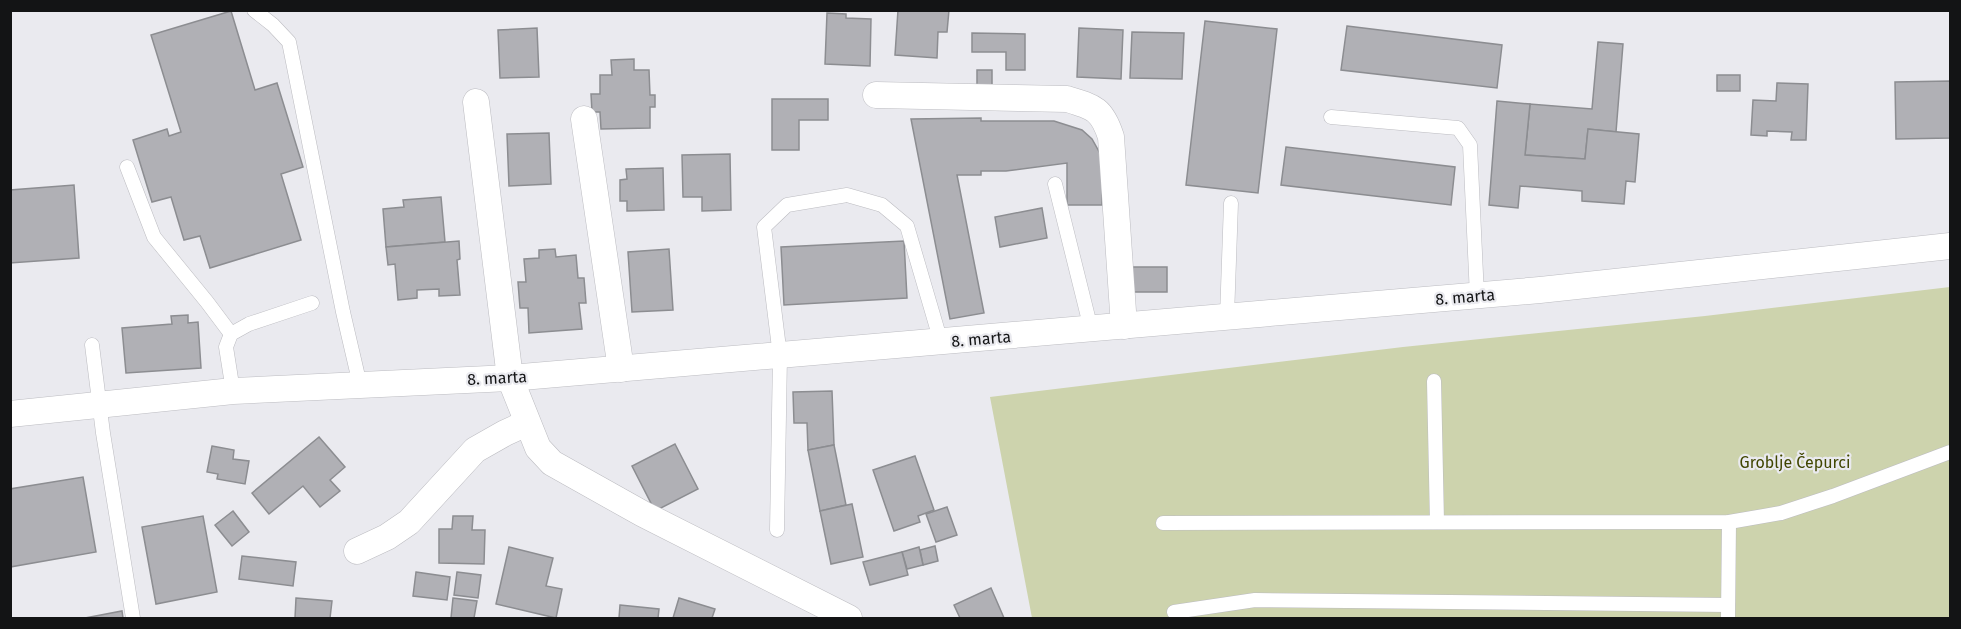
<svg xmlns="http://www.w3.org/2000/svg" width="1961" height="629" font-family="'Fira Sans',sans-serif">
<rect width="100%" height="100%" fill="#eaeaef"/>
<path fill="#cdd3ad" d="M 1950,287 L 1950,618 L 1032,618 L 990,397 L 1403,347 L 1705,316 Z"/>
<g fill="#b0b0b5" stroke="#8c8d91" stroke-width="1.5">
<path d="M 898,10 L 949,10 L 947,32 L 938,32 L 937,58 L 895,55 Z"/>
<path d="M 231,11 L 255,90 L 277,83 L 303,167 L 281,174 L 301,240 L 210,268 L 200,236 L 184,240 L 171,197 L 152,202 L 133,140 L 167,129 L 169,136 L 181,132 L 151,35 Z"/>
<path d="M 827,13 L 846,14 L 846,18 L 871,19 L 870,66 L 825,64 Z"/>
<path d="M 1205,21 L 1277,29 L 1258,193 L 1186,185 Z"/>
<path d="M 1347,26 L 1502,45 L 1497,88 L 1341,70 Z"/>
<path d="M 537,28 L 539,77 L 500,78 L 498,30 Z"/>
<path d="M 1079,28 L 1123,30 L 1121,79 L 1077,77 Z"/>
<path d="M 1132,32 L 1184,33 L 1182,79 L 1130,78 Z"/>
<path d="M 972,33 L 1025,34 L 1025,70 L 1006,70 L 1006,52 L 972,52 Z"/>
<path d="M 1598,42 L 1623,44 L 1616,132 L 1588,129 L 1585,159 L 1525,155 L 1530,104 L 1592,109 Z"/>
<path d="M 634,59 L 634,70 L 649,70 L 650,95 L 655,95 L 655,107 L 650,107 L 650,128 L 601,129 L 600,112 L 592,112 L 591,94 L 600,94 L 600,75 L 612,75 L 611,60 Z"/>
<rect x="977" y="70" width="15" height="15"/>
<rect x="1717" y="75" width="23" height="16"/>
<path d="M 1950,81 L 1950,138 L 1896,139 L 1895,82 Z"/>
<path d="M 1777,83 L 1808,84 L 1806,140 L 1791,140 L 1792,132 L 1767,131 L 1767,136 L 1751,135 L 1753,100 L 1776,101 Z"/>
<path d="M 772,99 L 828,99 L 828,120 L 799,120 L 799,150 L 772,150 Z"/>
<path d="M 1497,101 L 1530,104 L 1525,155 L 1585,159 L 1588,129 L 1639,134 L 1635,182 L 1626,181 L 1624,204 L 1582,201 L 1582,191 L 1520,186 L 1518,208 L 1489,205 Z"/>
<path d="M 981,118 L 981,121 L 1054,121 L 1082,130 L 1092,139 L 1102,157 L 1102,205 L 1067,205 L 1067,163 L 1006,171 L 981,171 L 981,175 L 957,175 L 984,313 L 950,319 L 911,119 Z"/>
<path d="M 549,133 L 551,184 L 509,186 L 507,134 Z"/>
<path d="M 1286,147 L 1455,167 L 1451,205 L 1281,185 Z"/>
<path d="M 730,154 L 731,210 L 702,211 L 702,197 L 683,197 L 682,155 Z"/>
<path d="M 663,168 L 664,210 L 627,211 L 627,201 L 620,201 L 620,180 L 627,179 L 626,169 Z"/>
<path d="M 74,185 L 79,258 L 10,263 L 10,190 Z"/>
<path d="M 441,197 L 445,242 L 386,247 L 383,209 L 404,207 L 403,200 Z"/>
<path d="M 1042,208 L 1047,238 L 1000,247 L 995,217 Z"/>
<path d="M 459,241 L 460,259 L 457,260 L 460,295 L 439,296 L 439,289 L 417,290 L 417,298 L 398,300 L 395,264 L 388,265 L 386,247 Z"/>
<path d="M 904,241 L 907,298 L 784,305 L 781,247 Z"/>
<path d="M 555,249 L 556,257 L 576,255 L 578,278 L 584,278 L 586,303 L 579,303 L 582,329 L 529,333 L 528,308 L 520,308 L 518,282 L 526,282 L 524,259 L 539,258 L 539,250 Z"/>
<path d="M 669,249 L 673,310 L 632,312 L 628,252 Z"/>
<rect x="1126" y="267" width="41" height="25"/>
<path d="M 188,315 L 188,323 L 198,322 L 201,368 L 126,373 L 122,328 L 172,324 L 171,316 Z"/>
<path d="M 832,391 L 834,445 L 808,450 L 807,423 L 794,423 L 793,392 Z"/>
<path d="M 319,437 L 345,467 L 330,480 L 340,491 L 320,507 L 303,486 L 269,514 L 252,493 Z"/>
<path d="M 675,444 L 698,489 L 655,511 L 632,466 Z"/>
<path d="M 834,445 L 846,505 L 820,511 L 808,450 Z"/>
<path d="M 212,446 L 234,450 L 233,459 L 249,461 L 245,484 L 217,479 L 218,474 L 207,472 Z"/>
<path d="M 915,456 L 934,510 L 918,516 L 920,522 L 894,531 L 873,470 Z"/>
<path d="M 83,477 L 96,552 L 10,567 L 10,489 Z"/>
<path d="M 852,504 L 863,557 L 831,564 L 820,511 Z"/>
<path d="M 947,507 L 957,535 L 936,542 L 926,514 Z"/>
<path d="M 233,511 L 249,532 L 232,546 L 215,525 Z"/>
<path d="M 203,516 L 217,592 L 156,604 L 142,527 Z"/>
<path d="M 453,516 L 473,516 L 472,530 L 485,530 L 484,564 L 439,563 L 439,529 L 452,529 Z"/>
<path d="M 935,546 L 938,561 L 923,565 L 920,550 Z"/>
<path d="M 509,547 L 553,558 L 546,586 L 562,589 L 556,618 L 496,604 Z"/>
<path d="M 919,547 L 923,565 L 907,569 L 902,552 Z"/>
<path d="M 902,552 L 908,575 L 870,585 L 863,562 Z"/>
<path d="M 242,556 L 296,562 L 293,586 L 239,579 Z"/>
<path d="M 416,572 L 450,577 L 447,600 L 413,596 Z"/>
<path d="M 457,572 L 481,575 L 478,598 L 454,595 Z"/>
<path d="M 991,588 L 1004,618 L 960,618 L 954,605 Z"/>
<path d="M 296,598 L 332,601 L 330,618 L 295,618 Z"/>
<path d="M 453,598 L 477,601 L 474,618 L 451,618 Z"/>
<path d="M 679,598 L 715,609 L 712,618 L 673,618 Z"/>
<path d="M 620,605 L 659,609 L 658,618 L 619,618 Z"/>
<path d="M 122,611 L 123,618 L 85,618 Z"/>
</g>
<g fill="none" stroke-linecap="round" stroke-linejoin="round">
<defs>
<g id="lane">
<path d="M 254,10 L 273,25 L 289,42 L 343,312 L 360,385"/>
<path d="M 1331,117 L 1458,128 L 1470,145 L 1477,296"/>
<path d="M 127,167 L 154,237 L 207,302 L 231,334"/>
<path d="M 1055,184 L 1091,329"/>
<path d="M 1227,317 L 1231,203"/>
<path d="M 92,345 L 103,433 L 133,618"/>
<path d="M 1434,381 L 1437,522"/>
<path d="M 233,391 L 226,347 L 231,334 L 249,324 L 312,303"/>
<path d="M 1163,523 L 1729,522 L 1781,513 L 1833,496 L 1950,452"/>
<path d="M 777,530 L 780,356 L 764,227 L 787,205 L 847,195 L 882,205 L 907,226 L 941,342"/>
<path d="M 1174,612 L 1255,600 L 1728,605"/>
<path d="M 1728,618 L 1729,522"/>
</g>
<g id="street">
<path d="M 876,95 L 1067,99 C 1094,107 1102,109 1111,137 L 1124,326"/>
<path d="M 476,102 L 510,378 L 538,448 L 552,463 L 643,514 L 849,618"/>
<path d="M 584,119 L 621,369"/>
<path d="M 10,414 L 233,391 L 510,378 L 1540,290 L 1950,246"/>
<path d="M 357,551 L 387,537 L 409,522 L 475,450 L 505,433 L 527,423"/>
</g>
</defs>
<use href="#lane" stroke="#bcbcc1" stroke-width="15"/>
<use href="#street" stroke="#bcbcc1" stroke-width="27"/>
<use href="#lane" stroke="#fff" stroke-width="14"/>
<use href="#street" stroke="#fff" stroke-width="26"/>
</g>
<g text-anchor="middle" dominant-baseline="central" stroke-width="4.5" stroke-linejoin="round" paint-order="stroke">
<g font-size="16" fill="#131415" stroke="#eaeaef">
<text transform="translate(1465 297) rotate(-5)">8. marta</text>
<text transform="translate(981 339) rotate(-5)">8. marta</text>
<text transform="translate(497 378) rotate(-3)">8. marta</text>
</g>
<g font-size="16" fill="#404600" stroke="#eaeaef">
<text x="1795" y="462">Groblje Čepurci</text>
</g>
</g>
<rect width="1961" height="629" fill="none" stroke="#131415" stroke-width="24"/>
</svg>
